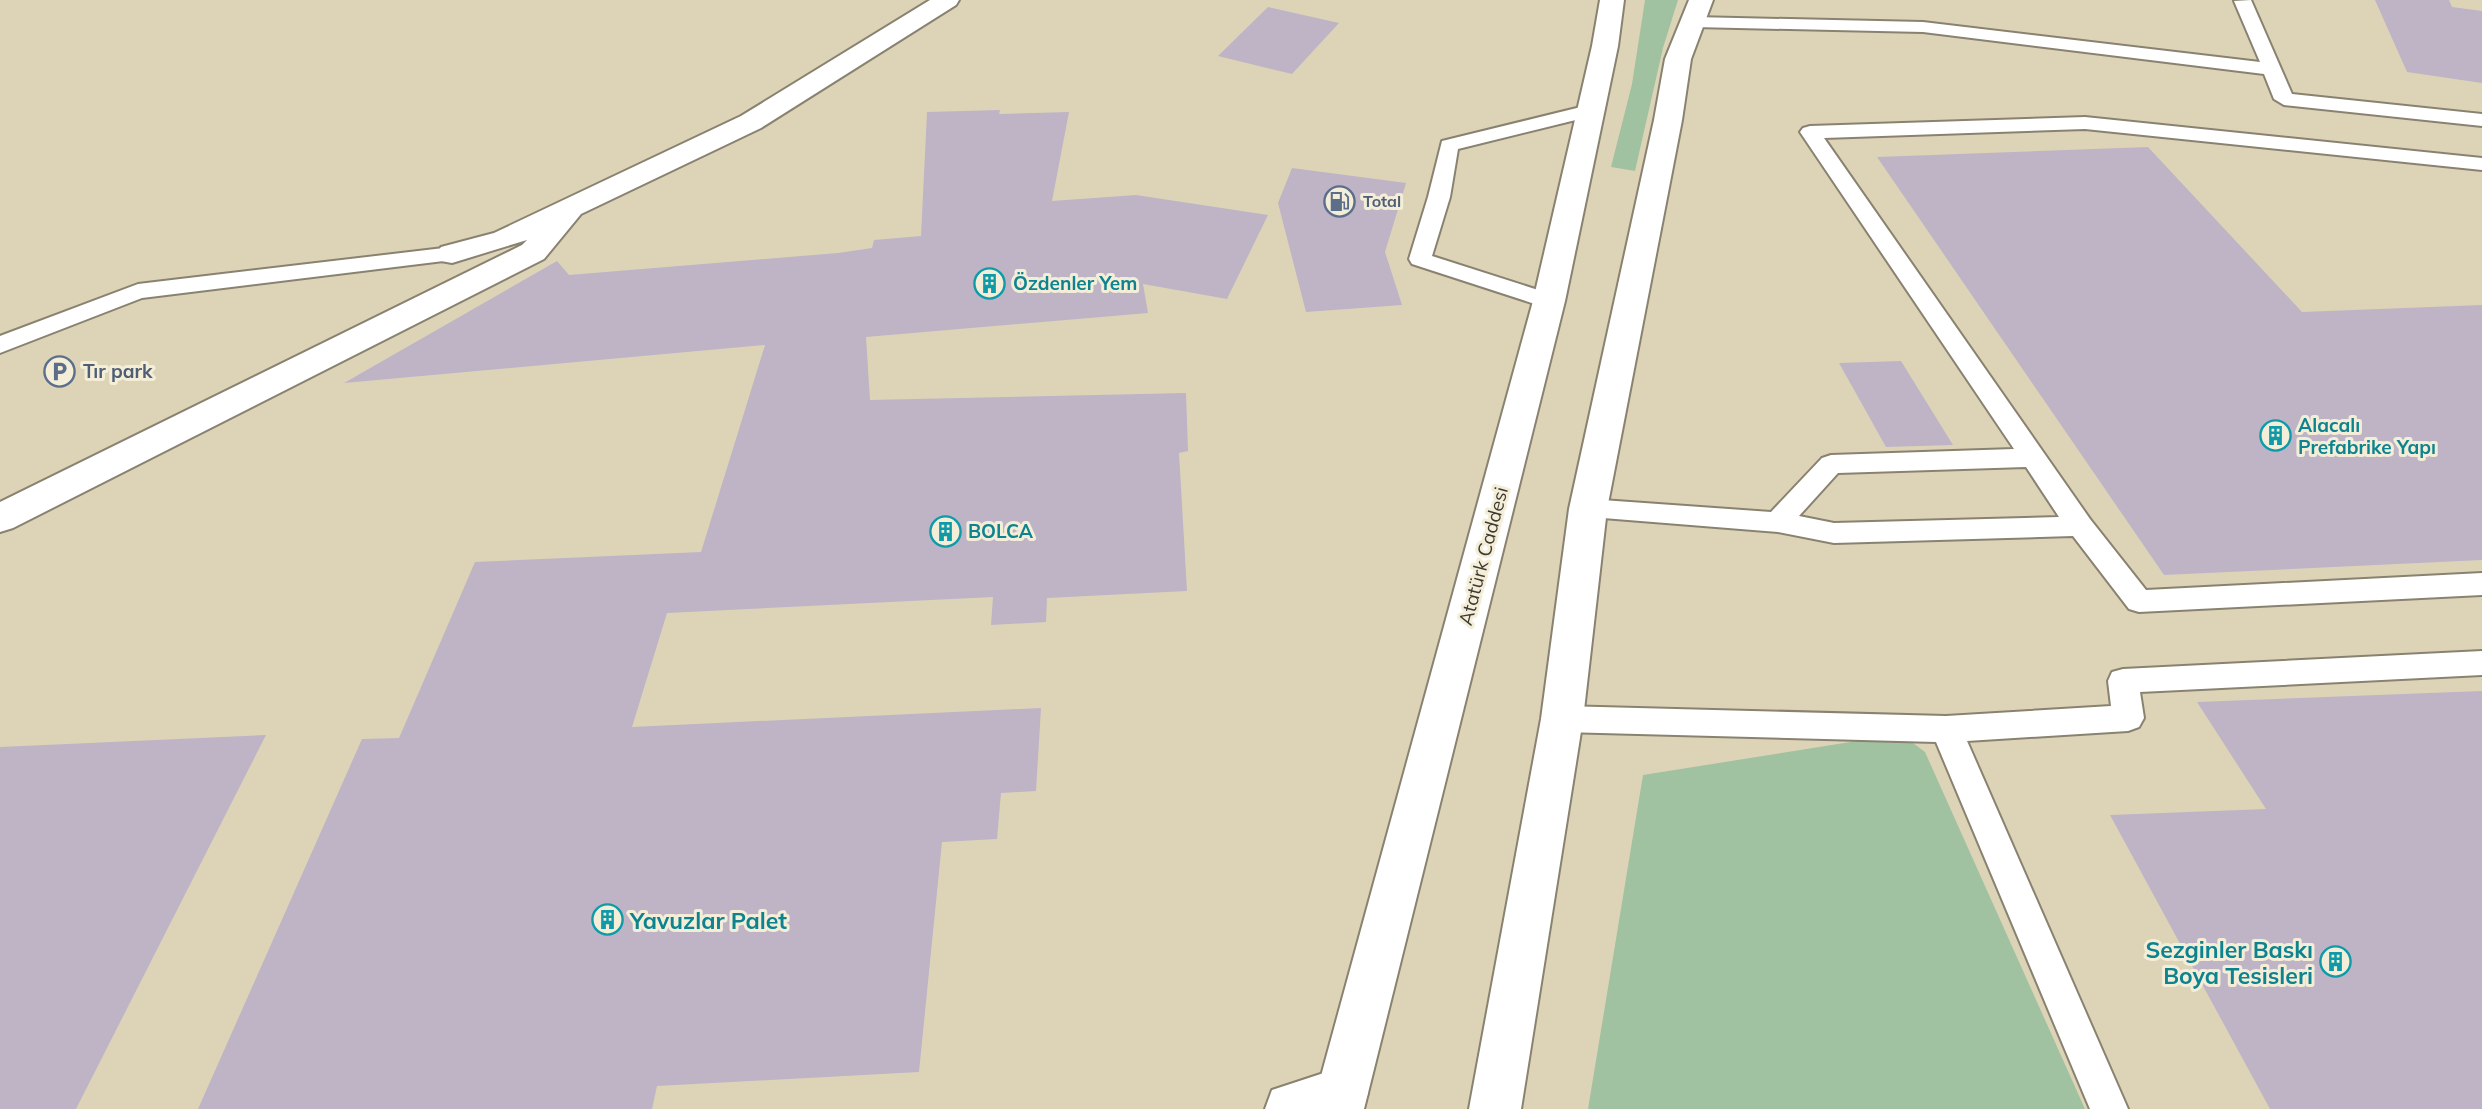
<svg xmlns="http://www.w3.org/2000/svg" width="2482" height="1109" font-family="Mulish,sans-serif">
<rect width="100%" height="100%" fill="#e7e1cc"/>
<rect fill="#ddd4b8" x="0" y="0" width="2482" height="1109"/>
<g fill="#a1c2a1">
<path d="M 1645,0 L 1678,0 L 1663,48 L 1635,171 L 1611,167 L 1632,84 Z"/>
<path d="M 1901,734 L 1925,752 L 2085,1109 L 1588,1109 L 1643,775 Z"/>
</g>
<g fill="#beb4c6">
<path d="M 2375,0 L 2449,0 L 2452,7 L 2482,11 L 2482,83 L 2407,72 Z"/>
<path d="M 1268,7 L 1339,23 L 1292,74 L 1218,56 Z"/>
<path d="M 1000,110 L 999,114 L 1069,112 L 1052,201 L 1136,195 L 1268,215 L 1227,299 L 1143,284 L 1148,313 L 866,337 L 870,400 L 1186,393 L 1188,451 L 1179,453 L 1187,591 L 1047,598 L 1046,622 L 991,625 L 993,597 L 667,613 L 632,727 L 1041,708 L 1036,791 L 1001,793 L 997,839 L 942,842 L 919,1072 L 657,1086 L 652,1109 L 198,1109 L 362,739 L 399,738 L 475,562 L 701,552 L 765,345 L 344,383 L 557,261 L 569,275 L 838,253 L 872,248 L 874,240 L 921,236 L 927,112 Z"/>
<path d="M 2148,147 L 2302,312 L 2482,305 L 2482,560 L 2164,575 L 1877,157 Z"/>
<path d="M 1292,168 L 1406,183 L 1385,252 L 1402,305 L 1306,312 L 1278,203 Z"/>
<path d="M 1901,361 L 1953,445 L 1886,447 L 1839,363 Z"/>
<path d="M 2482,691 L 2482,1109 L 2270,1109 L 2110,815 L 2266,809 L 2197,702 Z"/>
<path d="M 266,735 L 76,1109 L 0,1109 L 0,747 Z"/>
</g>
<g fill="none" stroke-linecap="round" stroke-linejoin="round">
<defs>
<g id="service">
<path d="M 2251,0 L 2292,94 L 2482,114 L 2482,126 L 2284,105 L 2274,99 L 2264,74 L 1923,32 L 1694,27 L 1685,22 L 1694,17 L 1923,22 L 2260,62 L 2234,1 Z"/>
<path d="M 1589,105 L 1596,107 L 1599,111 L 1596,115 L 1458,149 L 1450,197 L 1432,256 L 1557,296 L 1561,301 L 1557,306 L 1549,308 L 1541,306 L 1412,264 L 1409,259 L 1428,197 L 1442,141 Z"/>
<path d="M 2085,117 L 2482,158 L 2482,170 L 2085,129 L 1824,138 L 2090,519 L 2146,590 L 2482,573 L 2482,595 L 2139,612 L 2129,609 L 2073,536 L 1834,543 L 1778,532 L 1578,516 L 1574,509 L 1578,502 L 1588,499 L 1771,512 L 1822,458 L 1831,455 L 2014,449 L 1800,132 L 1803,128 L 1810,126 ZM 2026,467 L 2059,517 L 1834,523 L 1799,516 L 1838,473 Z"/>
<path d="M 452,247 L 460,249 L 463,254 L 460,259 L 142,298 L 0,353 L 0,336 L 138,284 Z"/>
<path d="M 2482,651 L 2482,675 L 2140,692 L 2144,718 L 2139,727 L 2128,731 L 1967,741 L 2128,1109 L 2090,1109 L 1936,742 L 1562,732 L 1551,728 L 1546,719 L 1551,710 L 1562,706 L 1946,716 L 2111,706 L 2108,681 L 2112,672 L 2123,669 Z"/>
</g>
<g id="minor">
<path d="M 930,0 L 959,0 L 956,5 L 761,128 L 581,214 L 544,259 L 13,528 L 0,532 L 0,502 L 522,245 L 527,240 L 452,263 L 441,261 L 437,254 L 441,247 L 494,233 L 741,116 Z"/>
<path d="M 1342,1067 L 1360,1075 L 1368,1093 L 1362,1109 L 1265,1109 L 1272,1090 Z"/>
</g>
<g id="primary">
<path d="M 1600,0 L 1624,0 L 1618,46 L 1565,301 L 1364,1109 L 1312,1109 L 1533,301 L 1592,46 Z"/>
<path d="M 1689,0 L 1713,0 L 1691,59 L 1682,120 L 1607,509 L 1583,719 L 1521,1109 L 1469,1109 L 1541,719 L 1569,509 L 1654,120 L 1665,59 Z"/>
</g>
</defs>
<use href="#service" stroke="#898270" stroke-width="4"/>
<use href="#minor" stroke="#898270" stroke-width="4"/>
<use href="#primary" stroke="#898270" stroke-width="4"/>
<use href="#service" fill="#fff" fill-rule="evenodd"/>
<use href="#minor" fill="#fff" fill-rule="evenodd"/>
<use href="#primary" fill="#fff" fill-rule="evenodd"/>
</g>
<defs>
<symbol id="fuel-ring" viewBox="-11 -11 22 22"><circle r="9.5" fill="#f4eed9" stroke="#5c6f8a" stroke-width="1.5"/><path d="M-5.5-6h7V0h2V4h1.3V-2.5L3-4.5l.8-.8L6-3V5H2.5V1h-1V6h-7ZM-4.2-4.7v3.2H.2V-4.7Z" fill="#5c6f8a"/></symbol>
<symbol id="building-ring" viewBox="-11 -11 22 22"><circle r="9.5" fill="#f4eed9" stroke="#0f9aa8" stroke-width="1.5"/><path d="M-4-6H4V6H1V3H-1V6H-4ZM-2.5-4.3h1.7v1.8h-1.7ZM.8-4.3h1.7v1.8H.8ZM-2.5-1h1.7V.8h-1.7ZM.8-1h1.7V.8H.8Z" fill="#0f9aa8"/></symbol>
<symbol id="parking-ring" viewBox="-11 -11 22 22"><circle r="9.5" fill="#f4eed9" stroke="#5c6f8a" stroke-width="1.5"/><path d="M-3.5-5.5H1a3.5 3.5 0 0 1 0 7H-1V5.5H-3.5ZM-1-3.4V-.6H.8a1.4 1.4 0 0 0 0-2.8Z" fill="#5c6f8a"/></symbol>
</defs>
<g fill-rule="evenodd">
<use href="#fuel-ring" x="1322" y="184" width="35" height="35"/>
<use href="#building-ring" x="972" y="266" width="35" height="35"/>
<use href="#parking-ring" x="42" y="354" width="35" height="35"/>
<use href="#building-ring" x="2258" y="418" width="35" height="35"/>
<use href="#building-ring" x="928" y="514" width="35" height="35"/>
<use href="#building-ring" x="590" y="902" width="35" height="35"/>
<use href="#building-ring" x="2318" y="944" width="35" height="35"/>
</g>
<g text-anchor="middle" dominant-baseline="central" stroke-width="6" stroke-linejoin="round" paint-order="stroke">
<g font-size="16" font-weight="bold" fill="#4e5e75" stroke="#f4eed9" text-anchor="start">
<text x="1363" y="201">Total</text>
</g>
<g font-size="19" font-weight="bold" fill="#0d838f" stroke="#f4eed9" text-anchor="start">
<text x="1013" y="283">Özdenler Yem</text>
<text x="2298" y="425">Alacalı<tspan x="2298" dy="22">Prefabrike Yapı</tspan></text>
<text x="968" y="531">BOLCA</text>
</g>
<g font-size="19" font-weight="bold" fill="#4e5e75" stroke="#f4eed9" text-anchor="start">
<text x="83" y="371">Tır park</text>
</g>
<g font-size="19" fill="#3d3a32" stroke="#f4eed9">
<text transform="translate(1483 556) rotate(-75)">Atatürk Caddesi</text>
</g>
<g font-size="23" font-weight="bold" fill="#0d838f" stroke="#f4eed9" text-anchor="start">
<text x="630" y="920">Yavuzlar Palet</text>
<text x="2313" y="949" text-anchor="end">Sezginler Baskı<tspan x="2313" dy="26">Boya Tesisleri</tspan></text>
</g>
</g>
</svg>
